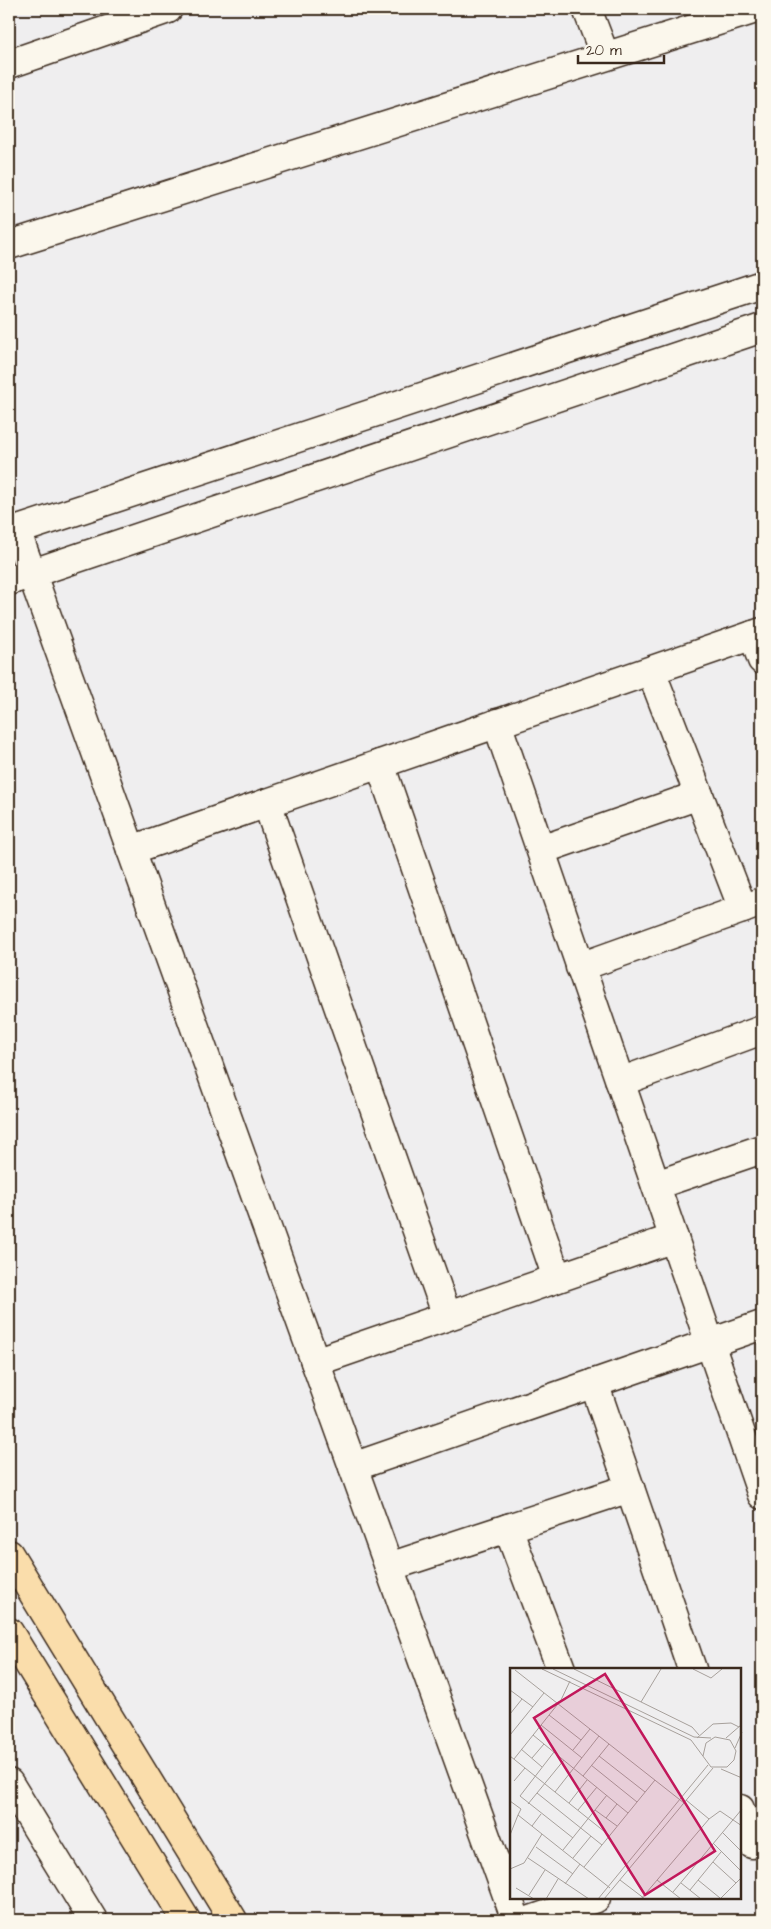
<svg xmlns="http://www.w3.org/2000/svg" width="771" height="1929" font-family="'Architects Daughter',sans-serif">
<rect width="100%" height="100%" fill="#efeeef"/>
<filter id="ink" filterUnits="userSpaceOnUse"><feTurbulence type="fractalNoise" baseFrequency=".02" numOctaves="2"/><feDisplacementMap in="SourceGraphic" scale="10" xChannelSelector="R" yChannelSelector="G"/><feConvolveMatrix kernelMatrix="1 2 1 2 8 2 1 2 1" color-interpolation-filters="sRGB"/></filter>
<g filter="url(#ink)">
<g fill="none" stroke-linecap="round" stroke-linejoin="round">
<defs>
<g id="minor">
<path d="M 587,9 L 605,56"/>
<path d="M 9,64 L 168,9"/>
<path d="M 9,245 L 756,9"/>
<path d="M 16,530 L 516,1920"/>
<path d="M 753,635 L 762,660"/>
<path d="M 651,671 L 743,909"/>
<path d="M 497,723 L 762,1495"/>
<path d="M 380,764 L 557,1278"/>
<path d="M 267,803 L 447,1316"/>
<path d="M 131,850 L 762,632"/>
<path d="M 541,850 L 699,795"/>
<path d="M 580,967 L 762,902"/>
<path d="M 620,1082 L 762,1030"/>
<path d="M 656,1185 L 762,1149"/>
<path d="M 315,1362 L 674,1238"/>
<path d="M 594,1383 L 692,1669"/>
<path d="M 353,1467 L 762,1325"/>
<path d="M 508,1528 L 561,1669"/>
<path d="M 389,1567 L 630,1488"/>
<path d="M 9,1783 L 93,1920"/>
<path d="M 740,1809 L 752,1844"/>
<path d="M 531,1920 L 596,1898"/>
</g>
<g id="tertiary">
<path d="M 9,533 L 762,285"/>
<path d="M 9,581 L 762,328"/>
</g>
<g id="primary">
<path d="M 9,1554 L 233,1920"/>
<path d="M 9,1632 L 186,1920"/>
</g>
</defs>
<use href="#minor" stroke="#3b2a1e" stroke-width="31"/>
<use href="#tertiary" stroke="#3b2a1e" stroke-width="31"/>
<use href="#primary" stroke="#3b2a1e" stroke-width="31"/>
<use href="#minor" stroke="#fbf7ec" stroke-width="28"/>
<use href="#tertiary" stroke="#fbf7ec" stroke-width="28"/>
<use href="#primary" stroke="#faddab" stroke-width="28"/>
</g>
</g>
<g transform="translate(510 1668)">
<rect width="231" height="231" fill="#efeeef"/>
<path fill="none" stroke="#a7a09b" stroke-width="1" d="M 32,1 L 181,72 L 201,99 L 217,99 L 224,92 L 226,83 L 220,72 L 205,69 L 196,75 L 193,88M 43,1 L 184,69 L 201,70M 64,1 L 182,59 L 189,67M 183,1 L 201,10 L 212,1M 5,2 L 174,135M 0,22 L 23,39M 131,34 L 151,1M 0,46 L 12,31M 39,47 L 71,72M 31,57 L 72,90M 0,67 L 34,25M 23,67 L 118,145M 187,70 L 203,56 L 221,55 L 229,59M 216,70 L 231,57M 225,80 L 232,64M 11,81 L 32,99M 63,82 L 80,61M 44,84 L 10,128 L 63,170M 0,88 L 100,168M 89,88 L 135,124M 22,90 L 34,76M 4,91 L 51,32 L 60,13M 81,97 L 127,134M 211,101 L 232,110M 73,108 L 99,76M 4,113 L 15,100M 45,124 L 89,68M 27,125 L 92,177M 0,133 L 11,141 L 8,147 L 100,220M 59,135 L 77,112M 18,136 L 54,92M 68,142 L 87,119M 85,142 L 107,158M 96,150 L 107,136M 199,151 L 210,143 L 232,158M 22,158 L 31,146M 212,164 L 232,184M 0,167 L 8,147M 203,175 L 232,204M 26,179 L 63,206M 53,182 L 97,127M 18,190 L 79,231M 63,190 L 81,168M 203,194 L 226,215M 74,199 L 145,112M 0,201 L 14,195 L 32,166M 110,212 L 135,231M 147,212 L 171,231M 188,212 L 210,230M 171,215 L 191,231M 55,216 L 70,196M 6,220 L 24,231M 180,222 L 211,184M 163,224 L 232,141M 19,227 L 35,202M 36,231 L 48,211M 88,231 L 198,97M 94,231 L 203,100M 131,231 L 199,151 L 176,132M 210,231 L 232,209"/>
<path fill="#c2185b" fill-opacity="0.15" stroke="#c2185b" stroke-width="2.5" d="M 95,6 L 205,183 L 135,227 L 24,50 Z"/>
<rect width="231" height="231" fill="none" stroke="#3b2a1e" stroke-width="2.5"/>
</g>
<rect width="771" height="1929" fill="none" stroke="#fbf7ec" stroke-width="30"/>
<rect x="15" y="15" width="741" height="1899" fill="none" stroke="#3b2a1e" stroke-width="2" filter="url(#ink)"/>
<path d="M578 55v8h86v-8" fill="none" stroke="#3b2a1e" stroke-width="2.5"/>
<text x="586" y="55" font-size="15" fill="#3b2a1e" stroke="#fbf7ec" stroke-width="4" paint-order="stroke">20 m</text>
</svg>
